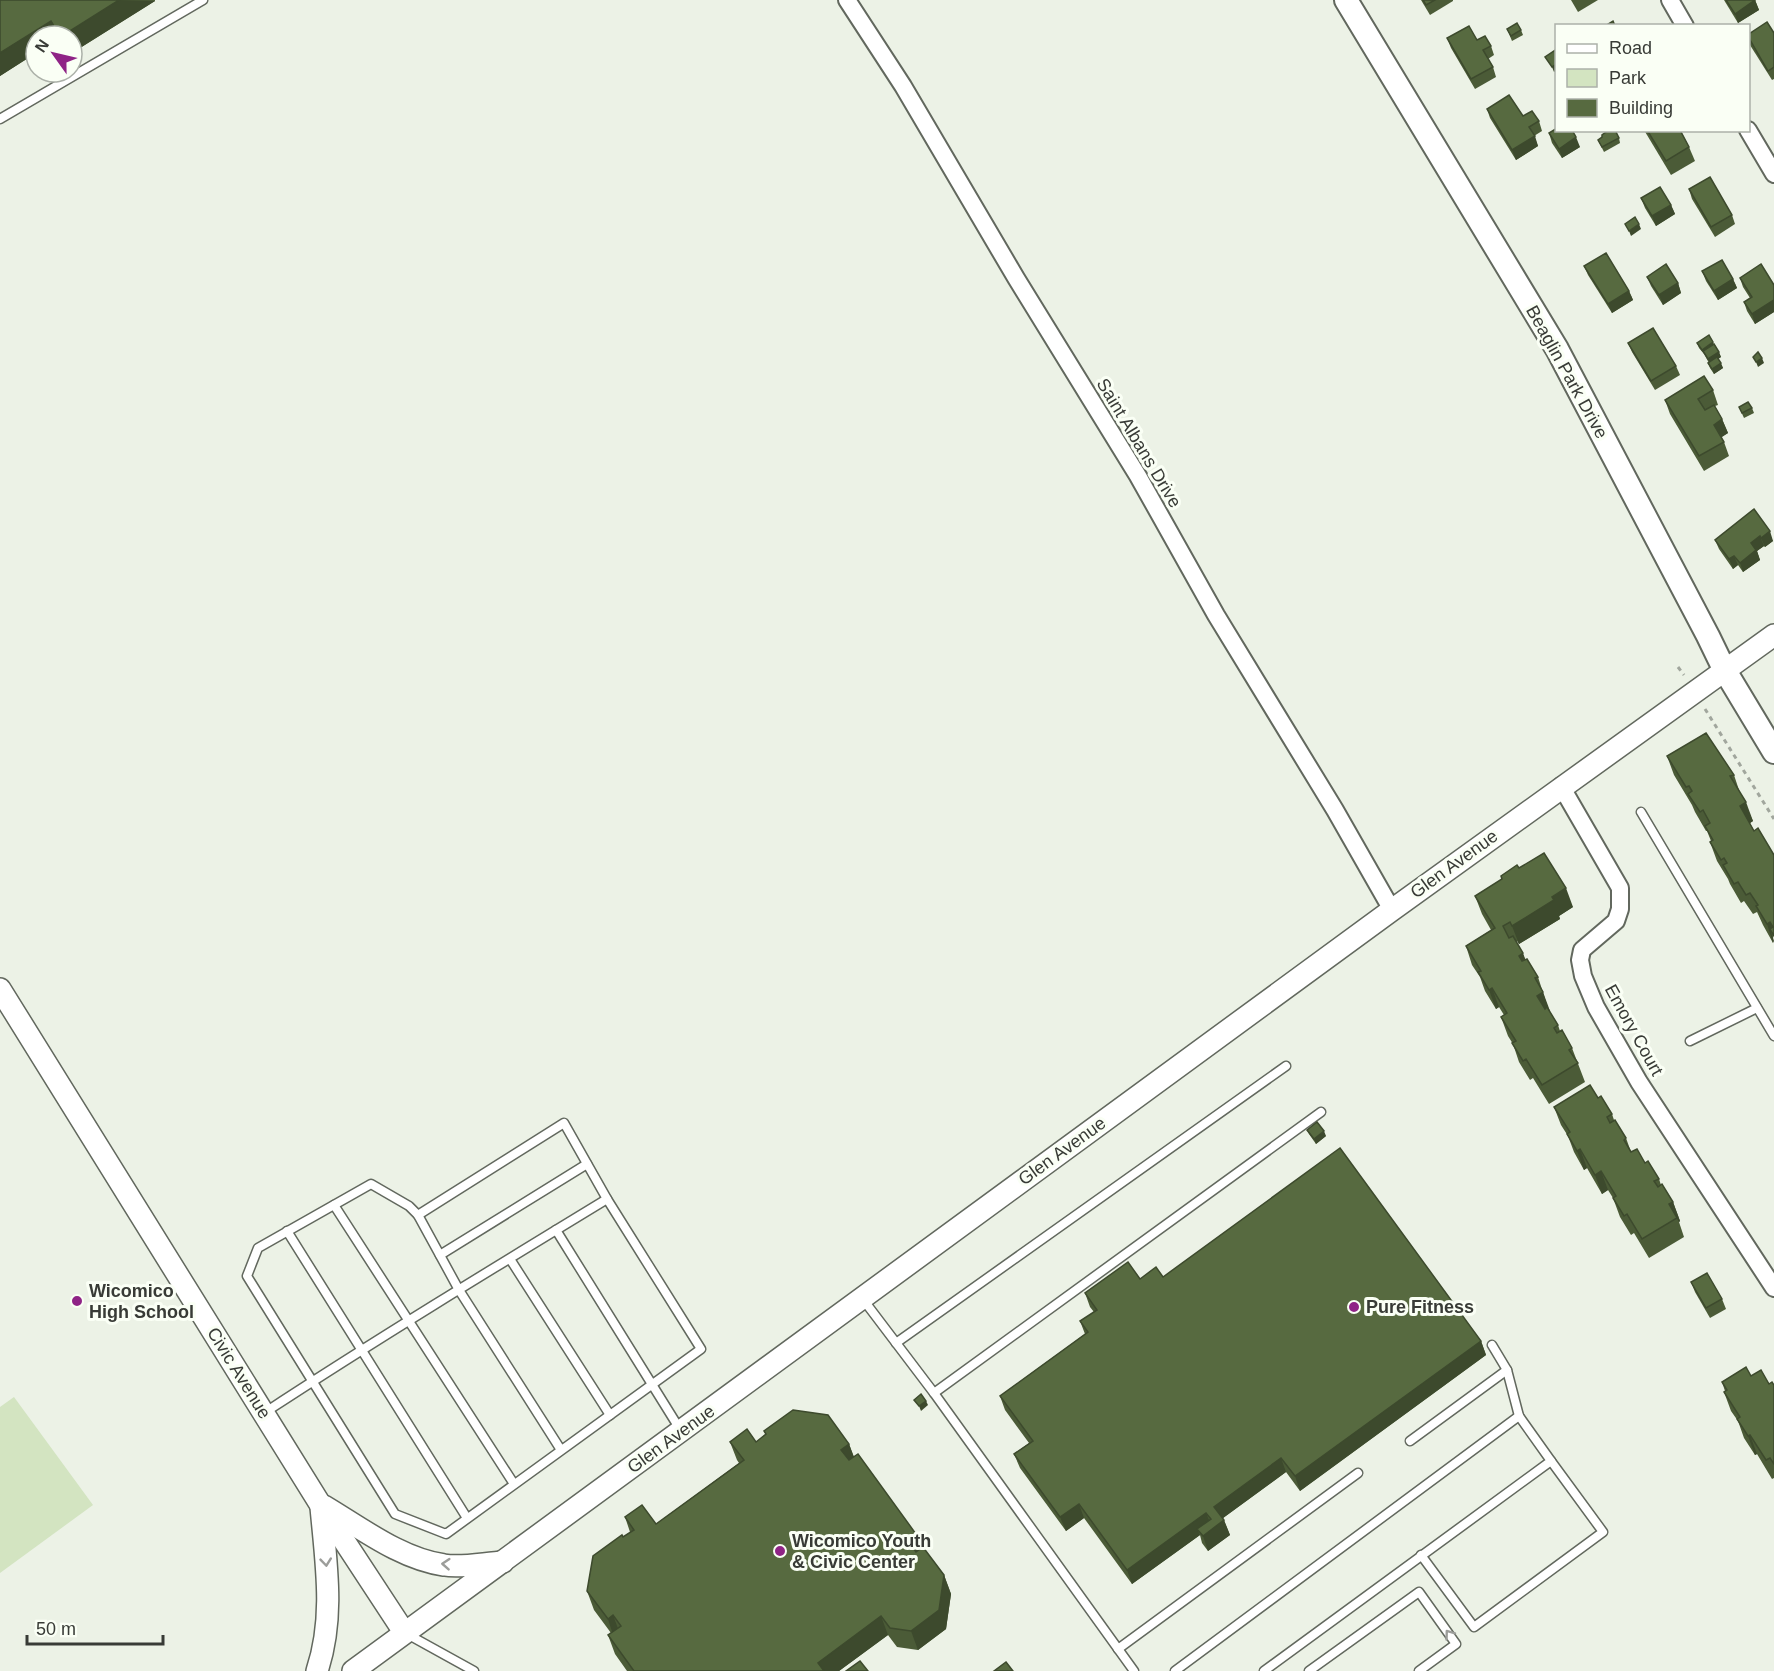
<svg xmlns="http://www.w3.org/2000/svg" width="1774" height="1671" font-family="Arial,sans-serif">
<rect width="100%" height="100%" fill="#ecf2e6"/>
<path fill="#d3e4c1" d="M 14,1397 L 93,1505 L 0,1573 L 0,1407 Z"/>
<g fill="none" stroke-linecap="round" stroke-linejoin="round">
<defs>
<g id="service">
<path d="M 0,119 L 203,0"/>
<path d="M 1641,812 L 1774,1036"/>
<path d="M 1690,1041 L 1757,1008"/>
<path d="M 334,1205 L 514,1484"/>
<path d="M 418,1215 L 564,1123 L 607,1199"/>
<path d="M 556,1230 L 681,1431"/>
<path d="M 287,1231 L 467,1518"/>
<path d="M 440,1255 L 587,1164"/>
<path d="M 510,1259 L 610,1415"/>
<path d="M 862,1298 L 934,1393 L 1321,1112"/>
<path d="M 896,1343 L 1286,1066"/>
<path d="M 934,1393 L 1134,1671"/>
<path d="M 264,1413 C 377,1339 492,1269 607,1199 L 701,1349 L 446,1534 L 395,1514 L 247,1276 L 258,1248 L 371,1184 L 409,1206 L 418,1215 L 459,1290 L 561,1450"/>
<path d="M 1410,1441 L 1507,1370"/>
<path d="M 1421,1555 L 1474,1627 L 1603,1532 L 1551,1461"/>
<path d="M 407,1634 L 474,1671"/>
<path d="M 1118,1649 L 1358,1473"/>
<path d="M 1175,1671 L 1519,1416"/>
<path d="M 1264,1671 L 1551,1461 L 1519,1416 L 1507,1370 L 1492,1345"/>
<path d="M 1309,1671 L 1419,1592 L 1456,1644 L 1419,1671"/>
</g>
<g id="minor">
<path d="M 847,0 L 903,86 L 1016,278 L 1138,476 L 1216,615 L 1335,810 L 1392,910"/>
<path d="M 1670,0 L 1685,26"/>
<path d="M 1748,130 L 1774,174"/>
<path d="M 1561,786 L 1620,888 L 1620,909 L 1616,921 L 1582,950 L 1580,960 L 1583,976 L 1596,1007 L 1639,1082 L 1774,1288"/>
</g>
<g id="tertiary">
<path d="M 0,989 L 320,1504 L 404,1632"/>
<path d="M 324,1506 C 361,1528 401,1559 444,1565 C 462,1568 484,1563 503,1562"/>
<path d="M 317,1671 C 335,1617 326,1563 321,1507"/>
<path d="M 353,1671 L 1392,910 L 1774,635"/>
</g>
<path id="secondary" d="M 1346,0 L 1557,349 L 1708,636 L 1724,669 L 1774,752"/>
</defs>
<use href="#service" stroke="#62685e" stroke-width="11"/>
<use href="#minor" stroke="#62685e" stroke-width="20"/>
<use href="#tertiary" stroke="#62685e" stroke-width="24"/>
<use href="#secondary" stroke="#62685e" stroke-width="26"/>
<g stroke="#a1a69d" stroke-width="3" stroke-dasharray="4.5 4.5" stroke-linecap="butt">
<path d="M 1678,667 L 1684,675"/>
<path d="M 1705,709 L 1774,819"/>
</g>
<use href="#service" stroke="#fff" stroke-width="8"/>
<use href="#minor" stroke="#fff" stroke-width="16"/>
<use href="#tertiary" stroke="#fff" stroke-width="21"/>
<use href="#secondary" stroke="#fff" stroke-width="22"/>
</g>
<g fill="#4b5b37">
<path d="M 0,0 L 155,0 L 155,1 L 72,53 L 72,36 L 36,36 L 36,53 L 0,76 Z"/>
<path d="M 1421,0 L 1453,0 L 1453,1 L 1430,15 Z"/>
<path d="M 1571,0 L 1598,0 L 1578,12 Z"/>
<path d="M 1724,0 L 1755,0 L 1759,10 L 1738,23 Z"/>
<path d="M 1507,29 L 1521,30 L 1523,35 L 1512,41 Z"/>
<path d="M 1774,33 L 1774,79 L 1772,80 L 1750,45 L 1749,40 L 1749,34 Z"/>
<path d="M 1447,38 L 1477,40 L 1491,46 L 1494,55 L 1488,59 L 1493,67 L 1496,77 L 1475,89 L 1451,48 Z"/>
<path d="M 1487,109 L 1523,116 L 1539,121 L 1542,131 L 1534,136 L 1538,146 L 1516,160 L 1490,118 Z"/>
<path d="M 1644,130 L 1680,130 L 1689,147 L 1695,161 L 1671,175 Z"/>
<path d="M 1549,133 L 1580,147 L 1562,158 L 1552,143 Z"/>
<path d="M 1619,138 L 1620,143 L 1604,152 L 1598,140 Z"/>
<path d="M 1689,189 L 1732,215 L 1735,224 L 1715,237 L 1692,199 Z"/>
<path d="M 1641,198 L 1671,205 L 1675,214 L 1656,226 L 1645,208 Z"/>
<path d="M 1584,266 L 1629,291 L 1633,300 L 1612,313 L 1588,275 Z"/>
<path d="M 1702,271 L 1733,279 L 1737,288 L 1718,300 L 1706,281 Z"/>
<path d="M 1647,277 L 1678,283 L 1681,293 L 1663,305 L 1651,286 Z"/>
<path d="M 1740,278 L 1774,285 L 1774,312 L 1755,324 L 1747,311 L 1744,302 L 1750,298 L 1743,287 Z"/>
<path d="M 1628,343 L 1676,366 L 1680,375 L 1655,390 L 1632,352 Z"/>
<path d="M 1697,343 L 1715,345 L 1721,357 L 1718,359 L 1723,368 L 1714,374 L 1710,368 L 1708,363 L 1709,363 L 1704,354 L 1699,348 Z"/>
<path d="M 1713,390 L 1718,405 L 1715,406 L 1722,419 L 1728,433 L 1721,437 L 1724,442 L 1729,456 L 1704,471 L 1670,414 L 1665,400 Z"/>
<path d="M 1739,407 L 1752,408 L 1754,413 L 1744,418 Z"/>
<path d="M 1754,509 L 1773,541 L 1765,547 L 1764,546 L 1757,551 L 1760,560 L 1743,572 L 1738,565 L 1733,569 L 1719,549 L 1715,540 Z"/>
<path d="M 1667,756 L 1734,775 L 1740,793 L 1753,821 L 1750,823 L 1754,831 L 1774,855 L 1773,943 L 1763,925 L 1757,912 L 1753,914 L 1744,901 L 1741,903 L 1730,884 L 1728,879 L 1717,861 L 1710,842 L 1711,841 L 1707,831 L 1706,831 L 1695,812 L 1692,805 L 1674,775 Z"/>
<path d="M 1519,868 L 1573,907 L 1559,916 L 1560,919 L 1519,944 L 1517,941 L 1516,941 L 1525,959 L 1538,977 L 1549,1011 L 1558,1025 L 1560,1031 L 1572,1048 L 1585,1082 L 1549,1104 L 1533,1078 L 1530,1080 L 1519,1062 L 1513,1044 L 1508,1036 L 1501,1017 L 1504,1015 L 1499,1007 L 1496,1009 L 1485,991 L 1480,977 L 1472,965 L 1466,946 L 1491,930 L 1482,914 L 1475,896 L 1502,879 L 1501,876 Z"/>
<path d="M 1598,1098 L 1612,1114 L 1614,1120 L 1626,1138 L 1631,1152 L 1645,1163 L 1659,1179 L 1661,1185 L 1673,1202 L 1680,1221 L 1679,1222 L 1684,1237 L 1649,1258 L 1634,1233 L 1631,1235 L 1620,1217 L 1613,1198 L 1608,1190 L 1602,1194 L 1587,1168 L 1584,1170 L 1574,1152 L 1568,1136 L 1561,1125 L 1554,1107 Z"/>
<path d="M 1307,1130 L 1326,1136 L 1316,1144 L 1309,1134 Z"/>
<path d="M 1163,1277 L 1481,1341 L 1486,1355 L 1300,1491 L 1286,1472 L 1223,1518 L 1230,1535 L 1208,1551 L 1202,1543 L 1200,1535 L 1132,1584 L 1084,1518 L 1066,1531 L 1020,1468 L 1014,1454 L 1029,1443 L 1005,1410 L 1000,1396 L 1085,1334 L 1080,1321 L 1094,1312 L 1090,1307 L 1085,1293 L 1140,1279 Z"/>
<path d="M 1691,1282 L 1722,1299 L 1726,1309 L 1710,1318 L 1695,1292 Z"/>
<path d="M 1751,1376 L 1774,1385 L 1774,1478 L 1772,1479 L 1757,1454 L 1755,1455 L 1744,1438 L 1738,1421 L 1731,1411 L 1724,1392 L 1725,1391 L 1722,1382 Z"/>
<path d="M 764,1431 L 849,1444 L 854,1457 L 922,1548 L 944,1575 L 951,1594 L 946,1629 L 918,1650 L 897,1647 L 888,1635 L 839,1671 L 627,1671 L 615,1654 L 608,1635 L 611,1633 L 594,1610 L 587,1591 L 623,1537 L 630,1532 L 625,1517 L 656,1524 L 739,1463 L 737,1460 L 730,1442 L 756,1442 L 766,1435 Z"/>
</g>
<g fill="#3d4a2d">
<path d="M 119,0 L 155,1 L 72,53 L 72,36 L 62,36 Z"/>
<path d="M 1755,0 L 1759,10 L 1738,23 L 1735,14 Z"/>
<path d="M 51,21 L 56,36 L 36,36 L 36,53 L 0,76 L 0,53 Z"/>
<path d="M 1557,64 L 1557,70 L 1554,72 L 1552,67 Z"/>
<path d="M 1535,136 L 1538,146 L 1516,160 L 1512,150 Z"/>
<path d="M 1576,137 L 1580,147 L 1562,158 L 1559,149 Z"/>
<path d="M 1671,205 L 1675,214 L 1656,226 L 1652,216 Z"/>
<path d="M 1639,224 L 1641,229 L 1631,236 L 1629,231 Z"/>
<path d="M 1733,279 L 1737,288 L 1718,300 L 1714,291 Z"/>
<path d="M 1678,283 L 1681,293 L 1663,305 L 1659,295 Z"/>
<path d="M 1629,291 L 1633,300 L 1612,313 L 1608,304 Z"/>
<path d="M 1774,300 L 1774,312 L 1755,324 L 1752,314 Z"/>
<path d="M 1713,342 L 1715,347 L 1703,351 L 1704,354 L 1702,350 Z"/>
<path d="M 1719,352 L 1721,357 L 1710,364 L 1708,359 Z"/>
<path d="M 1762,358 L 1764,363 L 1758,367 L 1756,362 Z"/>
<path d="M 1721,363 L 1723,368 L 1714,374 L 1712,369 Z"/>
<path d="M 1722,419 L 1728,433 L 1719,439 L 1714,425 Z"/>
<path d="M 1770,531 L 1773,541 L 1765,547 L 1761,538 Z"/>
<path d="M 1760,536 L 1764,546 L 1757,551 L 1760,560 L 1743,572 L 1740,563 L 1751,543 Z"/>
<path d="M 1734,556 L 1738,565 L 1733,569 L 1729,559 Z"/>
<path d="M 1746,802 L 1753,821 L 1747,825 L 1740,806 Z"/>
<path d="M 1566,888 L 1573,907 L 1559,916 L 1560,919 L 1519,944 L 1512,926 L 1552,897 Z"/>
<path d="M 1770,922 L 1774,932 L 1770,929 L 1774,941 L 1773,943 L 1767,924 Z"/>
<path d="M 1523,953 L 1530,972 L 1519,956 Z"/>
<path d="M 1492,988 L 1499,1007 L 1496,1009 L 1489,990 Z"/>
<path d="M 1543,992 L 1550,1011 L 1544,1015 L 1537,996 Z"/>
<path d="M 1324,1131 L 1326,1136 L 1316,1144 L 1314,1139 Z"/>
<path d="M 1580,1149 L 1587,1168 L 1584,1170 L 1577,1151 Z"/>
<path d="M 1601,1171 L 1608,1190 L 1602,1194 L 1595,1175 Z"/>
<path d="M 1673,1202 L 1680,1221 L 1679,1222 L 1669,1204 Z"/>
<path d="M 1481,1341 L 1486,1355 L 1300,1491 L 1295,1476 Z"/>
<path d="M 926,1401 L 928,1405 L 921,1411 L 919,1406 Z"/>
<path d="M 1750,1435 L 1757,1454 L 1755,1455 L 1748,1436 Z"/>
<path d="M 849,1444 L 856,1463 L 848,1468 L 841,1450 Z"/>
<path d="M 1281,1458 L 1286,1472 L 1219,1521 L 1214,1507 Z"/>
<path d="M 1079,1504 L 1084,1518 L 1066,1531 L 1060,1517 Z"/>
<path d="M 1206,1513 L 1212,1527 L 1197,1529 L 1200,1535 L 1132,1584 L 1127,1570 Z"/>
<path d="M 1224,1520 L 1230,1535 L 1208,1551 L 1203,1536 Z"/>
<path d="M 916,1534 L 923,1553 L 914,1559 L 907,1540 Z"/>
<path d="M 944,1575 L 951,1594 L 946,1629 L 918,1650 L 911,1631 Z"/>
<path d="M 613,1615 L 620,1634 L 614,1638 L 608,1619 Z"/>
<path d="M 881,1616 L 888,1635 L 839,1671 L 821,1671 L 818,1663 Z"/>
</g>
<g fill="#576a40" stroke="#3d4a2d" stroke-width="1.5">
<path d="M 0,0 L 119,0 L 62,36 L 60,36 L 51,21 L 0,53 Z"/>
<path d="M 1423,0 L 1435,0 L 1426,5 Z"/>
<path d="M 1726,0 L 1755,0 L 1735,14 Z"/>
<path d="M 1613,21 L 1615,26 L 1605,26 Z"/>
<path d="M 1767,22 L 1774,33 L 1774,67 L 1768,71 L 1749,38 L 1749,34 Z"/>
<path d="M 1517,23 L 1521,30 L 1511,36 L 1507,29 Z"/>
<path d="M 1469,26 L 1477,40 L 1485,36 L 1491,46 L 1483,50 L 1493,67 L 1471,79 L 1447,38 Z"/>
<path d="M 1557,49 L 1557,64 L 1552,67 L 1545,57 Z"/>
<path d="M 1509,95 L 1523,116 L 1532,111 L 1539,121 L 1529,127 L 1535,136 L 1512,150 L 1487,109 Z"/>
<path d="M 1557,128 L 1557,130 L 1572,130 L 1576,137 L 1559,149 L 1549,133 Z"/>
<path d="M 1609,130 L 1615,130 L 1619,138 L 1602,147 L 1598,140 L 1602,137 L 1602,135 Z"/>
<path d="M 1647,130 L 1680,130 L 1689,147 L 1666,161 Z"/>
<path d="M 1710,177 L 1732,215 L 1711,227 L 1689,189 Z"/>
<path d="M 1660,187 L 1671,205 L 1652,216 L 1641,198 Z"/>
<path d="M 1635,217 L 1639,224 L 1629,231 L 1625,224 Z"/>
<path d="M 1606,253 L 1629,291 L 1608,304 L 1584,266 Z"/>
<path d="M 1722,260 L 1733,279 L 1714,291 L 1702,271 Z"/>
<path d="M 1666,264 L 1678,283 L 1659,295 L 1647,277 Z"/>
<path d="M 1761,264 L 1774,285 L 1774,300 L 1752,314 L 1744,302 L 1752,297 L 1740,278 Z"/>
<path d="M 1653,328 L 1676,366 L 1651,381 L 1628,343 Z"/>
<path d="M 1709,335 L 1713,342 L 1702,350 L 1697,343 Z"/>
<path d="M 1714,344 L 1719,352 L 1708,359 L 1703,351 Z"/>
<path d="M 1758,352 L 1762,358 L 1756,362 L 1753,357 Z"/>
<path d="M 1717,357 L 1721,363 L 1712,369 L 1708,363 Z"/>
<path d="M 1704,376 L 1713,390 L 1698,399 L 1705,410 L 1714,405 L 1722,419 L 1714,425 L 1724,442 L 1699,456 L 1665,400 Z"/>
<path d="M 1748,402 L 1752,408 L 1742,413 L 1739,407 Z"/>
<path d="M 1754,509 L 1770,531 L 1761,538 L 1760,536 L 1751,543 L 1756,550 L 1740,563 L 1734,556 L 1729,559 L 1715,540 Z"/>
<path d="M 1706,733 L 1734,775 L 1730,776 L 1746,802 L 1740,806 L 1754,831 L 1758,828 L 1774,855 L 1774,936 L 1770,929 L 1773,927 L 1770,922 L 1767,924 L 1756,906 L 1758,905 L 1750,893 L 1746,895 L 1738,882 L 1734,884 L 1723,865 L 1727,863 L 1724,858 L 1721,860 L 1710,842 L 1713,840 L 1705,826 L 1710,823 L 1703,810 L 1700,812 L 1688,794 L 1692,791 L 1689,786 L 1686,787 L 1667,756 Z"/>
<path d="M 1544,853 L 1566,888 L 1552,897 L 1554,900 L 1512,926 L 1510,922 L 1503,926 L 1509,938 L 1513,936 L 1523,953 L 1519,956 L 1522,961 L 1527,959 L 1538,977 L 1535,978 L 1543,992 L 1537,996 L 1545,1009 L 1547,1007 L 1558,1025 L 1554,1028 L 1557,1033 L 1562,1030 L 1572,1048 L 1569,1050 L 1578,1063 L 1542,1085 L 1526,1059 L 1523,1061 L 1512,1043 L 1516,1041 L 1501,1017 L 1507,1013 L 1492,988 L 1489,990 L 1478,972 L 1481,971 L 1466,946 L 1495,928 L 1475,896 L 1502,879 L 1501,876 L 1517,865 L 1519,868 Z"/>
<path d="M 1590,1085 L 1598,1098 L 1601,1096 L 1612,1114 L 1607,1117 L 1610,1123 L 1615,1120 L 1626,1138 L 1624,1140 L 1631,1152 L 1637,1149 L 1645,1163 L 1648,1161 L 1659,1179 L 1654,1181 L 1658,1187 L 1662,1184 L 1673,1202 L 1669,1204 L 1677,1218 L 1642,1239 L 1627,1214 L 1624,1216 L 1613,1198 L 1616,1196 L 1601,1171 L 1595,1175 L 1580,1149 L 1577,1151 L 1567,1134 L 1570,1132 L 1554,1107 Z"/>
<path d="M 1317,1122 L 1324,1131 L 1314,1139 L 1307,1130 Z"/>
<path d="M 1340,1148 L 1481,1341 L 1295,1476 L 1281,1458 L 1214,1507 L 1224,1520 L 1203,1536 L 1197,1529 L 1211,1519 L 1206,1513 L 1127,1570 L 1079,1504 L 1060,1517 L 1014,1454 L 1033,1441 L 1000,1396 L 1088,1332 L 1080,1321 L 1097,1310 L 1085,1293 L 1128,1262 L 1140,1279 L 1156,1267 L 1163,1277 Z"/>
<path d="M 1707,1273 L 1722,1299 L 1706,1308 L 1691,1282 Z"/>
<path d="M 1746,1367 L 1751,1376 L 1761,1370 L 1769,1384 L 1772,1382 L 1774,1385 L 1774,1464 L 1770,1458 L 1766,1460 L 1750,1435 L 1748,1436 L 1737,1419 L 1740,1417 L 1724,1392 L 1727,1390 L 1722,1382 Z"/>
<path d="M 921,1394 L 926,1401 L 919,1406 L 914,1400 Z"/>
<path d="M 793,1410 L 828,1415 L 849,1444 L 841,1450 L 849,1460 L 858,1454 L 916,1534 L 907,1540 L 916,1552 L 923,1547 L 944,1575 L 939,1610 L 911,1631 L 890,1628 L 881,1616 L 818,1663 L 824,1671 L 634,1671 L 608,1635 L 621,1626 L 613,1615 L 608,1619 L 587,1591 L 593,1556 L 622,1535 L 623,1537 L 634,1530 L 625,1517 L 642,1505 L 656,1524 L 744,1460 L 730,1442 L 747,1429 L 756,1442 L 766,1434 L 764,1431 Z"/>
<path d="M 860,1661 L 868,1671 L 846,1671 Z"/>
<path d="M 1006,1662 L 1013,1671 L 994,1671 Z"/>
</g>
<defs><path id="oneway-chevron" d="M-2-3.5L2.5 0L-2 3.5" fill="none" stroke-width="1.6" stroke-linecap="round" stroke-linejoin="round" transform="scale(1.5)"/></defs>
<g stroke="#9c9d9a">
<use href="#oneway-chevron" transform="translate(326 1562) rotate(84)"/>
<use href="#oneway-chevron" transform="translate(446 1564) rotate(-176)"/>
<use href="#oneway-chevron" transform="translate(1449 1634) rotate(-126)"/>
</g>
<g fill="#8f2386" stroke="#fafff5" stroke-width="2">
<circle cx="77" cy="1301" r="6"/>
<circle cx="1354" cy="1307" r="6"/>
<circle cx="780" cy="1551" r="6"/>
</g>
<g text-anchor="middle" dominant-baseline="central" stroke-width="6" stroke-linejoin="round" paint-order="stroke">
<g font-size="18" fill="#383b36" stroke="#fafff5">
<text transform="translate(1567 372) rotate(61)">Beaglin Park Drive</text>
<text transform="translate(1139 443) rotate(59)">Saint Albans Drive</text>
<text transform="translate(1454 864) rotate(-36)">Glen Avenue</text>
<text transform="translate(1634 1030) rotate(61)">Emory Court</text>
<text transform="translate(1062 1151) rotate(-36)">Glen Avenue</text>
<text transform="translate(239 1373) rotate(58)">Civic Avenue</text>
<text transform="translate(671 1439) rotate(-36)">Glen Avenue</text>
</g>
<g font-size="18" font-weight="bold" fill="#383b36" stroke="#fafff5" text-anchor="start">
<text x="89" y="1291">Wicomico<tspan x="89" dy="21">High School</tspan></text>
<text x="1366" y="1307">Pure Fitness</text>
<text x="792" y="1541">Wicomico Youth<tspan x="792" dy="21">&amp; Civic Center</tspan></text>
</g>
</g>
<rect x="1555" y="24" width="195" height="108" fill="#fafff5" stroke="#acb1a9" stroke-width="1.5"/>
<rect x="1567" y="44" width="30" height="9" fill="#ffffff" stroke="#acb1a9" stroke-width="1.5"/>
<text x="1609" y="54" font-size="18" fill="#383b36">Road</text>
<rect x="1567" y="69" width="30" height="18" fill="#d3e4c1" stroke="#acb1a9" stroke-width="1.5"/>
<text x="1609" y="84" font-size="18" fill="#383b36">Park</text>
<rect x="1567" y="99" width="30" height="18" fill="#576a40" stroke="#acb1a9" stroke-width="1.5"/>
<text x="1609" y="114" font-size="18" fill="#383b36">Building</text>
<g transform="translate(54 54) rotate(304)"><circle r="28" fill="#fafff5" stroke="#acb1a9" stroke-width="1.5"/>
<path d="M0-4.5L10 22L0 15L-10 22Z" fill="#8f2386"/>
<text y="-9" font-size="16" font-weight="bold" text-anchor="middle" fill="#383b36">N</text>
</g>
<path d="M27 1635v9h136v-9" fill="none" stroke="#383b36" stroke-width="3"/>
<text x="36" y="1635" font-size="18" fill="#383b36" stroke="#fafff5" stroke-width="4.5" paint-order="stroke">50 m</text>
</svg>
